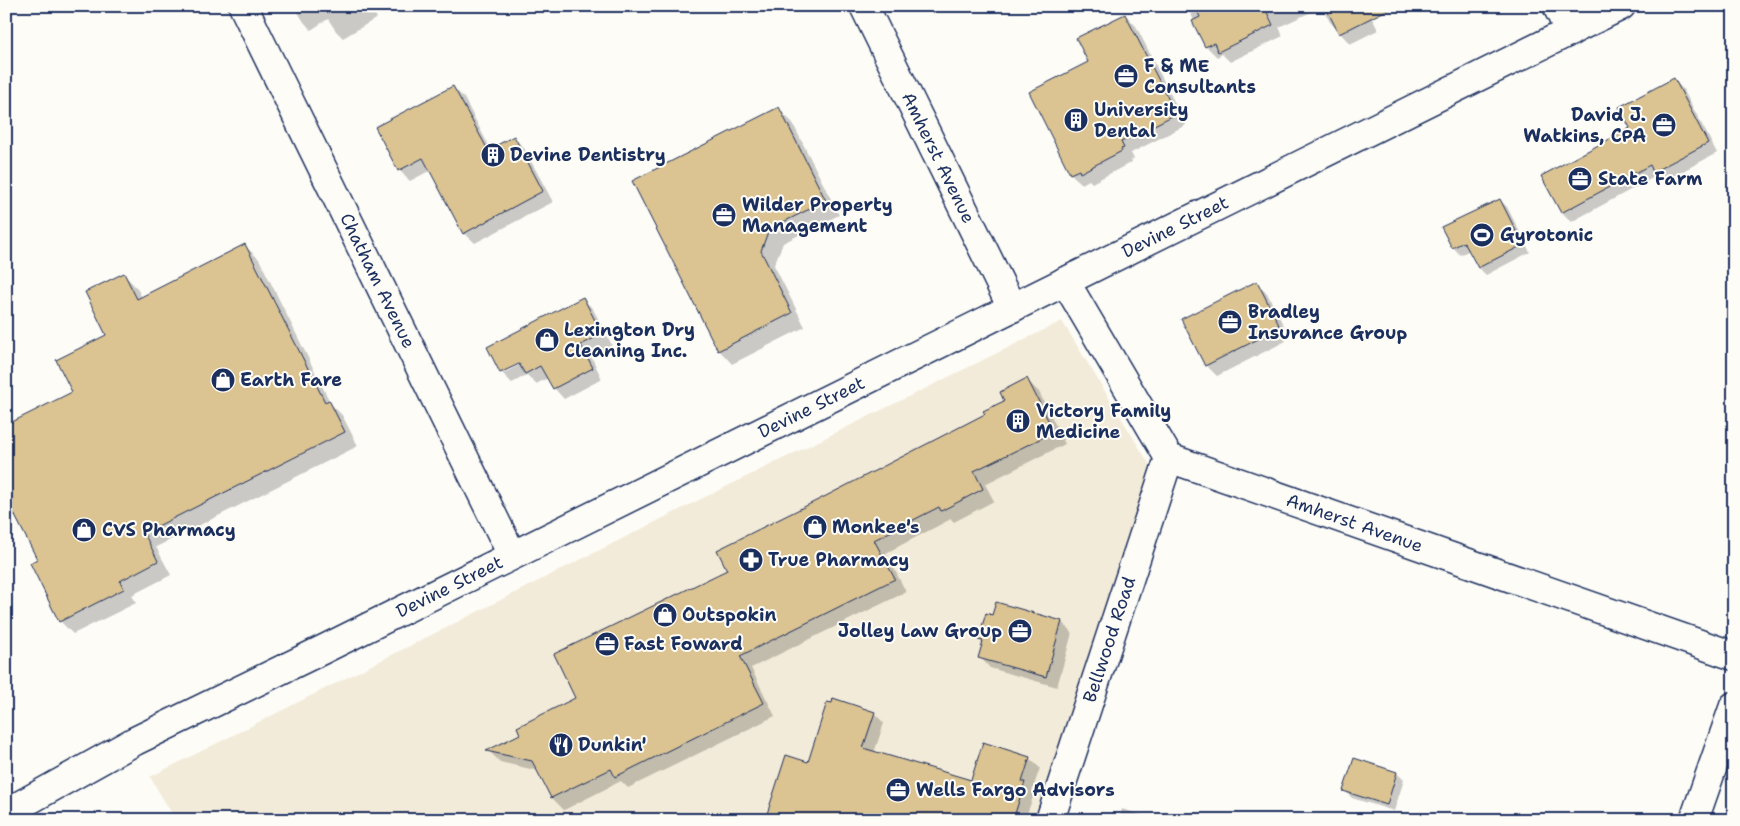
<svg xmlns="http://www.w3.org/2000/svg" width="1740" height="826" font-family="'Shantell Sans',sans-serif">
<rect width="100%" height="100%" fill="#fdfcf7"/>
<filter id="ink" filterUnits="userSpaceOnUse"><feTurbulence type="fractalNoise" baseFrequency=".02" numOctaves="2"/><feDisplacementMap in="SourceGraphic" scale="10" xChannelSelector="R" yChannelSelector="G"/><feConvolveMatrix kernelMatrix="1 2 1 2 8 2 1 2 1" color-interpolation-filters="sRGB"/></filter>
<g filter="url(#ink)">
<path fill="#f3ebd9" d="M 1062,321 L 1153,470 L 1035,820 L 491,820 L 457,816 L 253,813 L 172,814 L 150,777 L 691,504 Z"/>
<g fill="#0003" fill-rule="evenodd">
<path d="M 294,6 L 370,6 L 377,18 L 343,38 L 336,31 L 328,19 L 311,30 L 304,22 Z"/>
<path d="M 1187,6 L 1387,6 L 1371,16 L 1378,30 L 1350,44 L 1330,22 L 1322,7 L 1279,27 L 1283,36 L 1230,62 L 1222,54 L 1217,57 L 1206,46 Z"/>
<path d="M 1125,15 L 1136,26 L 1186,125 L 1131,153 L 1134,159 L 1131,160 L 1132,162 L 1092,183 L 1089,180 L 1082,184 L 1071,174 L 1030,92 L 1090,62 Z"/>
<path d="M 1674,80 L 1683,89 L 1717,153 L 1664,181 L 1658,175 L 1571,222 L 1562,212 Z"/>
<path d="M 453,87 L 464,98 L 491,150 L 514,138 L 524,148 L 553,202 L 475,243 L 464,233 L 431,170 L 410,181 L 399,170 Z"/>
<path d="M 779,109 L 792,122 L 839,215 L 783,243 L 774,265 L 805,327 L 732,364 L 719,350 Z"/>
<path d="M 1500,200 L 1507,207 L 1530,252 L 1486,275 L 1479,268 L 1470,250 L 1460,255 L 1453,247 Z"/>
<path d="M 245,246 L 259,259 L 331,404 L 342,415 L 358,446 L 156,547 L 171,575 L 132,595 L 136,603 L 73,634 L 60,621 L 39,560 L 73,393 L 108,336 L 123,274 L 137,288 L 142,298 Z"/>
<path d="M 1256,282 L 1267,293 L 1289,336 L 1284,338 L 1286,341 L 1217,376 L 1206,365 Z"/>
<path d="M 583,299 L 593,309 L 612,345 L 591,356 L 602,379 L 564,399 L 554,388 L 548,378 L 536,384 L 527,375 L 512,383 L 501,372 L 489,348 ZM 524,360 L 525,362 L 504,373 L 504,370 Z"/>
<path d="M 1027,380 L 1039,392 L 1065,444 L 985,484 L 994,501 L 954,522 L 951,519 L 886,553 L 906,592 L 751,668 L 775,716 L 628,788 L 621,781 L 564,810 L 552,798 L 539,771 L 500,762 L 489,751 L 522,734 L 577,699 L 728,570 L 987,415 L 1006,401 Z"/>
<path d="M 997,604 L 1062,622 L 1072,633 L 1057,687 L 990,668 L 980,657 L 984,644 L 979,640 L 993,616 Z"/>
<path d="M 874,713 L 884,723 L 874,753 L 971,782 L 984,743 L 1030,759 L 1040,768 L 1032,791 L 1034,794 L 1025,820 L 767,820 L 808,764 Z"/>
<path d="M 1397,773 L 1404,780 L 1394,811 L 1352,798 L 1345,791 Z"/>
<path d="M 1122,809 L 1157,820 L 1119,820 Z"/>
</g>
<g fill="#dbc392" stroke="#1b2f5e">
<path d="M 1195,6 L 1264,6 L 1273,25 L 1218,52 L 1214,43 L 1205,47 L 1192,21 L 1200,17 Z"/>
<path d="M 1325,6 L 1395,6 L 1339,34 Z"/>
<path d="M 1125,14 L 1176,114 L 1121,142 L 1124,148 L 1121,149 L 1122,151 L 1080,173 L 1079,170 L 1070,174 L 1029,92 L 1088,62 L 1076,38 Z"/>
<path d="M 1674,78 L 1708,143 L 1653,172 L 1650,165 L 1561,213 L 1541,176 L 1630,128 L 1619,107 Z"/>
<path d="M 453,86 L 488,150 L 514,136 L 543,191 L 463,234 L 423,158 L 398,171 L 375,127 Z"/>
<path d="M 779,107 L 826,201 L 769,229 L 761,251 L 792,313 L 718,351 L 632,181 Z"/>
<path d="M 1500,199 L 1523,245 L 1478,268 L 1464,242 L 1452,248 L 1441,227 Z"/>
<path d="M 245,244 L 325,402 L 329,400 L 345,432 L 144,533 L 158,561 L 120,581 L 124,589 L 59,622 L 30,563 L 37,559 L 6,498 L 6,425 L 72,392 L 56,360 L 106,335 L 85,292 L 124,273 L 137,299 Z"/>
<path d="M 1257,281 L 1279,325 L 1275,327 L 1276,330 L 1205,366 L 1181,319 Z"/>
<path d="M 583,297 L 602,334 L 581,345 L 593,368 L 553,389 L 540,366 L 525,374 L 519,364 L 500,373 L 487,347 Z"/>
<path d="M 1027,378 L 1054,432 L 974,471 L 983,489 L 941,511 L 939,507 L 874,540 L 895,579 L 740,656 L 764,703 L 615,777 L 611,769 L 551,798 L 532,761 L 486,751 L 520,734 L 517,727 L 575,698 L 554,654 L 727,570 L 717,550 L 822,498 L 985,414 L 983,411 L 1004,401 L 1000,392 Z"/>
<path d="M 996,602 L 1062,621 L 1046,677 L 978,658 L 983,641 L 978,640 L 986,613 L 992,615 Z"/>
<path d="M 833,698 L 875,712 L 863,748 L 971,780 L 983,742 L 1030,757 L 1022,782 L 1025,782 L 1013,820 L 765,820 L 786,755 L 808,762 L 827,702 L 832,703 Z"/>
<path d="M 1354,758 L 1397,772 L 1387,805 L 1343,791 Z"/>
</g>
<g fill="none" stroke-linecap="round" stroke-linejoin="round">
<defs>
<g id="minor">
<path id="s1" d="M 243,6 L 512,555"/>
<path id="s2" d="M 864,6 L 1012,308"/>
<path d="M 1557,6 L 1570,32"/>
<path id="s3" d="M 1065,281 L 1169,458 L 1734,656"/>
<path id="s4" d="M 1050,820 L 1169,458"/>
<path d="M 1694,820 L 1734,706"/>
</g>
<g id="secondary">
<path id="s5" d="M 6,813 L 135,741 L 322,650 L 1621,6"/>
</g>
</defs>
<use href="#minor" stroke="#1b2f5e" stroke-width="31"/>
<use href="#secondary" stroke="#1b2f5e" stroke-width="31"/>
<use href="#minor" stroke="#fdfcf7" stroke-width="28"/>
<use href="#secondary" stroke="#fdfcf7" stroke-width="28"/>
</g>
</g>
<defs>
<symbol id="office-disc" viewBox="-11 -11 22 22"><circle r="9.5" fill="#1b2f5e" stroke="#fdfcf7"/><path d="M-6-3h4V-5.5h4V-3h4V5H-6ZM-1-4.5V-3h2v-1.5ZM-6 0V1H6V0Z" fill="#fff"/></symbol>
<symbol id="building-disc" viewBox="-11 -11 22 22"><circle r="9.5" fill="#1b2f5e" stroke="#fdfcf7"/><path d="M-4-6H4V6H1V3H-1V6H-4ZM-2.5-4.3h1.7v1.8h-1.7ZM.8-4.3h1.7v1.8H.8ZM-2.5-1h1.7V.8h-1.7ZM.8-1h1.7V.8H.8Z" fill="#fff"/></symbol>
<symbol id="stadium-disc" viewBox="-11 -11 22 22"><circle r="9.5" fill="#1b2f5e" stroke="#fdfcf7"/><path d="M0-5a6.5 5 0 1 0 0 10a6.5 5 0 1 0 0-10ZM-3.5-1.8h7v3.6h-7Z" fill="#fff"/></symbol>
<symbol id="shop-disc" viewBox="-11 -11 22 22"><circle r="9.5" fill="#1b2f5e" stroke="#fdfcf7"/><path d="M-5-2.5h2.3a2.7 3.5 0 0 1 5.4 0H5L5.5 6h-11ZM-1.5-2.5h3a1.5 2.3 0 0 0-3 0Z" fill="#fff"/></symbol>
<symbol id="pharmacy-disc" viewBox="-11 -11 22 22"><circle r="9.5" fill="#1b2f5e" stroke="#fdfcf7"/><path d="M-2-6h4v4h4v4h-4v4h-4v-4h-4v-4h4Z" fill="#fff"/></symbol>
<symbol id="restaurant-disc" viewBox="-11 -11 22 22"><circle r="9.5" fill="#1b2f5e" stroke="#fdfcf7"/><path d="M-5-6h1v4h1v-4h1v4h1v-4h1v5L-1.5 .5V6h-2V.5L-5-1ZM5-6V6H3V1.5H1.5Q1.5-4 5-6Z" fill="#fff"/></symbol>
</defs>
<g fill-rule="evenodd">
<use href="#office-disc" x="1112" y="62" width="28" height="28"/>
<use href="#building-disc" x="1062" y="106" width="28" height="28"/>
<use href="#office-disc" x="1650" y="111" width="28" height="28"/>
<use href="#building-disc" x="479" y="141" width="28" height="28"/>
<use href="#office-disc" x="1566" y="165" width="28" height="28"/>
<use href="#office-disc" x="710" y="201" width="28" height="28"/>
<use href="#stadium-disc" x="1468" y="221" width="28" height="28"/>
<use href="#office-disc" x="1216" y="308" width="28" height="28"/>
<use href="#shop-disc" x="533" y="326" width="28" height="28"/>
<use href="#shop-disc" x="209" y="366" width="28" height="28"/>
<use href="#building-disc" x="1004" y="407" width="28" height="28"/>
<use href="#shop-disc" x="801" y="513" width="28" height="28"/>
<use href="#shop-disc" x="70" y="516" width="28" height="28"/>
<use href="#pharmacy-disc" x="737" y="546" width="28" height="28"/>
<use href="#shop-disc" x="651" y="601" width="28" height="28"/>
<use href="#office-disc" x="1006" y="617" width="28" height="28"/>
<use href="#office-disc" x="593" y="630" width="28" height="28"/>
<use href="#restaurant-disc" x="547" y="731" width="28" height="28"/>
<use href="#office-disc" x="884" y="776" width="28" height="28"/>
</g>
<g text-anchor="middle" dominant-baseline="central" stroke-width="4" stroke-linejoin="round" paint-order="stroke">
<g font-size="18" font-weight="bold" fill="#1b2f5e" stroke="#fdfcf7" text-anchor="start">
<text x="1144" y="66">F &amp; ME<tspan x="1144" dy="21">Consultants</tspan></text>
<text x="1094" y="110">University<tspan x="1094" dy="21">Dental</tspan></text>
<text x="1646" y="115" text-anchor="end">David J.<tspan x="1646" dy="21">Watkins, CPA</tspan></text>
<text x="510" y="155">Devine Dentistry</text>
<text x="1598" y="179">State Farm</text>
<text x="742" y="205">Wilder Property<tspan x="742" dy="21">Management</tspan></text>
<text x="1500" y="235">Gyrotonic</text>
<text x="1248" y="312">Bradley<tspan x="1248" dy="21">Insurance Group</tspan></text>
<text x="564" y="330">Lexington Dry<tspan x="564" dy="21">Cleaning Inc.</tspan></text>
<text x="240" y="380">Earth Fare</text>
<text x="1036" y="411">Victory Family<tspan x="1036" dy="21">Medicine</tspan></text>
<text x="832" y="527">Monkee's</text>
<text x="102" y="530">CVS Pharmacy</text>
<text x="768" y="560">True Pharmacy</text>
<text x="682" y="615">Outspokin</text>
<text x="1002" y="631" text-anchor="end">Jolley Law Group</text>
<text x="624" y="644">Fast Foward</text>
<text x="578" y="745">Dunkin'</text>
<text x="916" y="790">Wells Fargo Advisors</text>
</g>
<g font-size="18" fill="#1b2f5e" stroke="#fdfcf7">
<text stroke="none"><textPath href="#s2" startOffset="169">Amherst Avenue</textPath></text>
<text stroke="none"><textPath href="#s5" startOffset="1308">Devine Street</textPath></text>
<text stroke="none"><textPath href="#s1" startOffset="306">Chatham Avenue</textPath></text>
<text stroke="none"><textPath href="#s5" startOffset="902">Devine Street</textPath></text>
<text stroke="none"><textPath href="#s3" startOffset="402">Amherst Avenue</textPath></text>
<text stroke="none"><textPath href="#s5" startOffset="498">Devine Street</textPath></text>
<text stroke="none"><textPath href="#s4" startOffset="190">Bellwood Road</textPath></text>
</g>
</g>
<rect width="1740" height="826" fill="none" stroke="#fdfcf7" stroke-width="25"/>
<rect x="12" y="12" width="1715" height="801" fill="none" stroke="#1b2f5e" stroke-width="2" filter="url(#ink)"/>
</svg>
